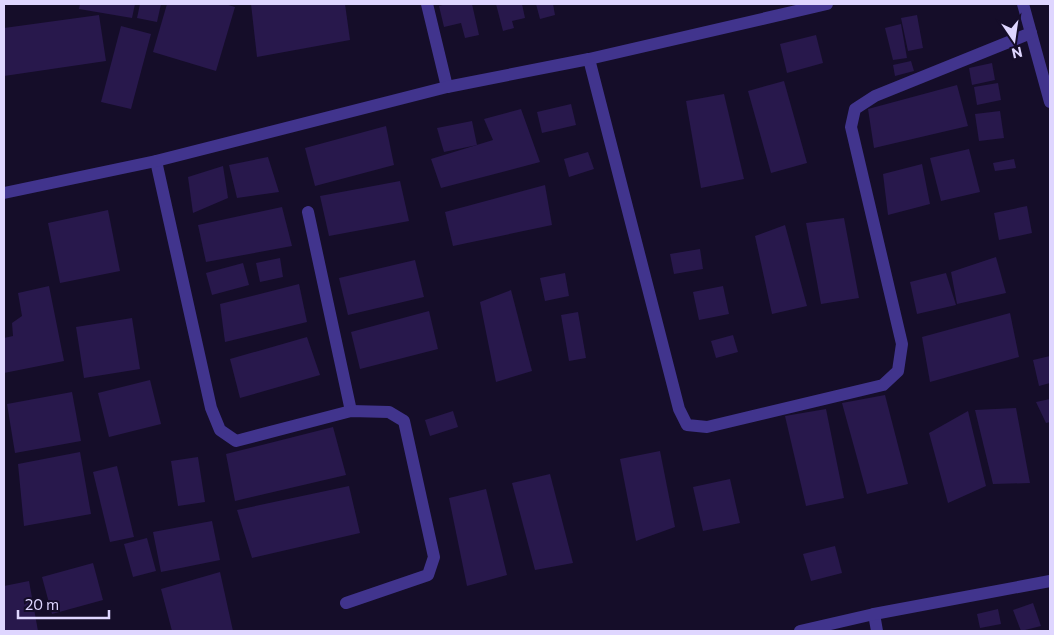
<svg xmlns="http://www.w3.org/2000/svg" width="1054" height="635" font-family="Commissioner,sans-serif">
<rect width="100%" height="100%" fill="#150d29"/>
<g fill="#28184c">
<path d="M 80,4 L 135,4 L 132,18 L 79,9 Z"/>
<path d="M 140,4 L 161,4 L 157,22 L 137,18 Z"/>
<path d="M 167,4 L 225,4 L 235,7 L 216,71 L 153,52 Z"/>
<path d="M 251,4 L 345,4 L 350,40 L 257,57 Z"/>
<path d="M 446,4 L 472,4 L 479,35 L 465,38 L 461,23 L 444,27 L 439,6 Z"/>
<path d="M 496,4 L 522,4 L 525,18 L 512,21 L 514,28 L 503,31 Z"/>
<path d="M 536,4 L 553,4 L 555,15 L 540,19 Z"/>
<path d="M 99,15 L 106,61 L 4,76 L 4,28 Z"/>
<path d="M 917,15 L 923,48 L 908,51 L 901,18 Z"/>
<path d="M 901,24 L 907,58 L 893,60 L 885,28 Z"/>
<path d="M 121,26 L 151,34 L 131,109 L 101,102 Z"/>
<path d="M 816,35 L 823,63 L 787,73 L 780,44 Z"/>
<path d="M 911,61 L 914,71 L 895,76 L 893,65 Z"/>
<path d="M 992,63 L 995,80 L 972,85 L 969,68 Z"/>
<path d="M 784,81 L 807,163 L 771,173 L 748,91 Z"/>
<path d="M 998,83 L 1001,100 L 977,105 L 974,87 Z"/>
<path d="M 957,85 L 968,126 L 874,148 L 868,109 Z"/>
<path d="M 724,94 L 744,179 L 701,188 L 686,101 Z"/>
<path d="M 571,104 L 576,125 L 542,133 L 537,112 Z"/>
<path d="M 521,109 L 540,162 L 441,188 L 431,159 L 493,140 L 484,119 Z"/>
<path d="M 1000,111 L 1004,138 L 979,141 L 975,114 Z"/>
<path d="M 472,121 L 477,145 L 444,152 L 437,128 Z"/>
<path d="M 386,126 L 394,165 L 315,186 L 305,148 Z"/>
<path d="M 969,149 L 980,192 L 941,201 L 930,158 Z"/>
<path d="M 588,152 L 594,169 L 569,177 L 564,159 Z"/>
<path d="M 268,157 L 279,192 L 237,198 L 229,165 Z"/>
<path d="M 1014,159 L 1016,168 L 995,171 L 993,163 Z"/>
<path d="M 922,164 L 930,204 L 888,215 L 883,174 Z"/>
<path d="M 223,166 L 228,198 L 193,213 L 188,177 Z"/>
<path d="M 400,181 L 409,221 L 329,236 L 320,196 Z"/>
<path d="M 545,185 L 552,225 L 453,246 L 445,212 Z"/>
<path d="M 1027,206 L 1032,233 L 999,240 L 994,213 Z"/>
<path d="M 282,207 L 292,246 L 206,262 L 198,225 Z"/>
<path d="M 108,210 L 120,271 L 60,283 L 48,223 Z"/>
<path d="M 844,218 L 859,298 L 821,304 L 806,223 Z"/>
<path d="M 785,225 L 807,306 L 772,314 L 755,236 Z"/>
<path d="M 700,249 L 703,269 L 674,274 L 670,254 Z"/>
<path d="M 996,257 L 1006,293 L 957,304 L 951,272 Z"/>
<path d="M 280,258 L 283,277 L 260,282 L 256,263 Z"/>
<path d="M 415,260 L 424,297 L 348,315 L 339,278 Z"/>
<path d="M 243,263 L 249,285 L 212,295 L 206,273 Z"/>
<path d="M 565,273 L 569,296 L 545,301 L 540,278 Z"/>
<path d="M 946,273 L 956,305 L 917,314 L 910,282 Z"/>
<path d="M 299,284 L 307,322 L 225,342 L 220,304 Z"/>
<path d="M 49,286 L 64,361 L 4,373 L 4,338 L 13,336 L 12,323 L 22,316 L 18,293 Z"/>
<path d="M 723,286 L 729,314 L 699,320 L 693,292 Z"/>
<path d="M 511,290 L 532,371 L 496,382 L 480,302 Z"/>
<path d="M 429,311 L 438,349 L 360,369 L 351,332 Z"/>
<path d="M 578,312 L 586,358 L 569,361 L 561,315 Z"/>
<path d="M 1010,313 L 1019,357 L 930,382 L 922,337 Z"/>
<path d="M 132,318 L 140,369 L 84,378 L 76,327 Z"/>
<path d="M 733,335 L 738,352 L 716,358 L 711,341 Z"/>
<path d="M 307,337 L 320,375 L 240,398 L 230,359 Z"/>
<path d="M 1050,356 L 1050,383 L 1039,386 L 1033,360 Z"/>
<path d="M 150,380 L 161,424 L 109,437 L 98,393 Z"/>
<path d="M 72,392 L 81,441 L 15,453 L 7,404 Z"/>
<path d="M 885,395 L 908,484 L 867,494 L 842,403 Z"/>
<path d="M 1050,399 L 1050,422 L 1046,423 L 1036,402 Z"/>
<path d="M 1016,408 L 1030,483 L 993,484 L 975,410 Z"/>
<path d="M 826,409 L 844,498 L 806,506 L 785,416 Z"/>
<path d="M 453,411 L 458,427 L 430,436 L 425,420 Z"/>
<path d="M 968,411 L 986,486 L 948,503 L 929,433 Z"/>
<path d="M 333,427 L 346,475 L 235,501 L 226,454 Z"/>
<path d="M 660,451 L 675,527 L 636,541 L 620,459 Z"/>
<path d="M 80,452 L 91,514 L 24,526 L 18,464 Z"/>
<path d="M 198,457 L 205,502 L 178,506 L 171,461 Z"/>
<path d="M 117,466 L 134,537 L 110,542 L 93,472 Z"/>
<path d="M 550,474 L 573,563 L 535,570 L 512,483 Z"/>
<path d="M 730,479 L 740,523 L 703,531 L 693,487 Z"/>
<path d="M 349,486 L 360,533 L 252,558 L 237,510 Z"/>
<path d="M 486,489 L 507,575 L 467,586 L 449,498 Z"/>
<path d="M 212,521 L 220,560 L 161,572 L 153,532 Z"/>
<path d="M 147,538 L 156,571 L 133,577 L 124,544 Z"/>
<path d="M 835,546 L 842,573 L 811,581 L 803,554 Z"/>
<path d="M 93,563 L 103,600 L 52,614 L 42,577 Z"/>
<path d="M 220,572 L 233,631 L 172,631 L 161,589 Z"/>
<path d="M 29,581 L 38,631 L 4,631 L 4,586 Z"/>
<path d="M 1033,603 L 1041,626 L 1021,631 L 1013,610 Z"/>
<path d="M 998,609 L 1001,624 L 980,628 L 977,614 Z"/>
</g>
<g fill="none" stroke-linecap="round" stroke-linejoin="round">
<g stroke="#41348d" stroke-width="12">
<path d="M 308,212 L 351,411"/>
<path d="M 874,614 L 877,631"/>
</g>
<g stroke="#41348d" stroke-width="12">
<path d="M 427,4 L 447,87"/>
<path d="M 1023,4 L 1050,102"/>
<path d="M 589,59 L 679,409 L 687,425 L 707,427 L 883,385 L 898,371 L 902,344 L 851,127 L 855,109 L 875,96 L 1031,33"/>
<path d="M 156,161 L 211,408 L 220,430 L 236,441 L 351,411 L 389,412 L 404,421 L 434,557 L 428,575 L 346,603"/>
<path d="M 4,193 L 156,161 L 447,87 L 589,59 L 827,4"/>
<path d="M 800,631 L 874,614 L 1050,581"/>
</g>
</g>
<rect width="1054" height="635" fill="none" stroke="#dfd6ff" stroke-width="10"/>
<g transform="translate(1014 40) rotate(167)" stroke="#150d29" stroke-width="4" paint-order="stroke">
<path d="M0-4L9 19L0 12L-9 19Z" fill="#dfd6ff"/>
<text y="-8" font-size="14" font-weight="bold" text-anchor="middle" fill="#dfd6ff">N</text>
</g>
<path d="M18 610v8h91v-8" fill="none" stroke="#dfd6ff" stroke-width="2.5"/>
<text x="25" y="610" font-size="15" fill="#dfd6ff" stroke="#150d29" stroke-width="4" paint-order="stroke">20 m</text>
</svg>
